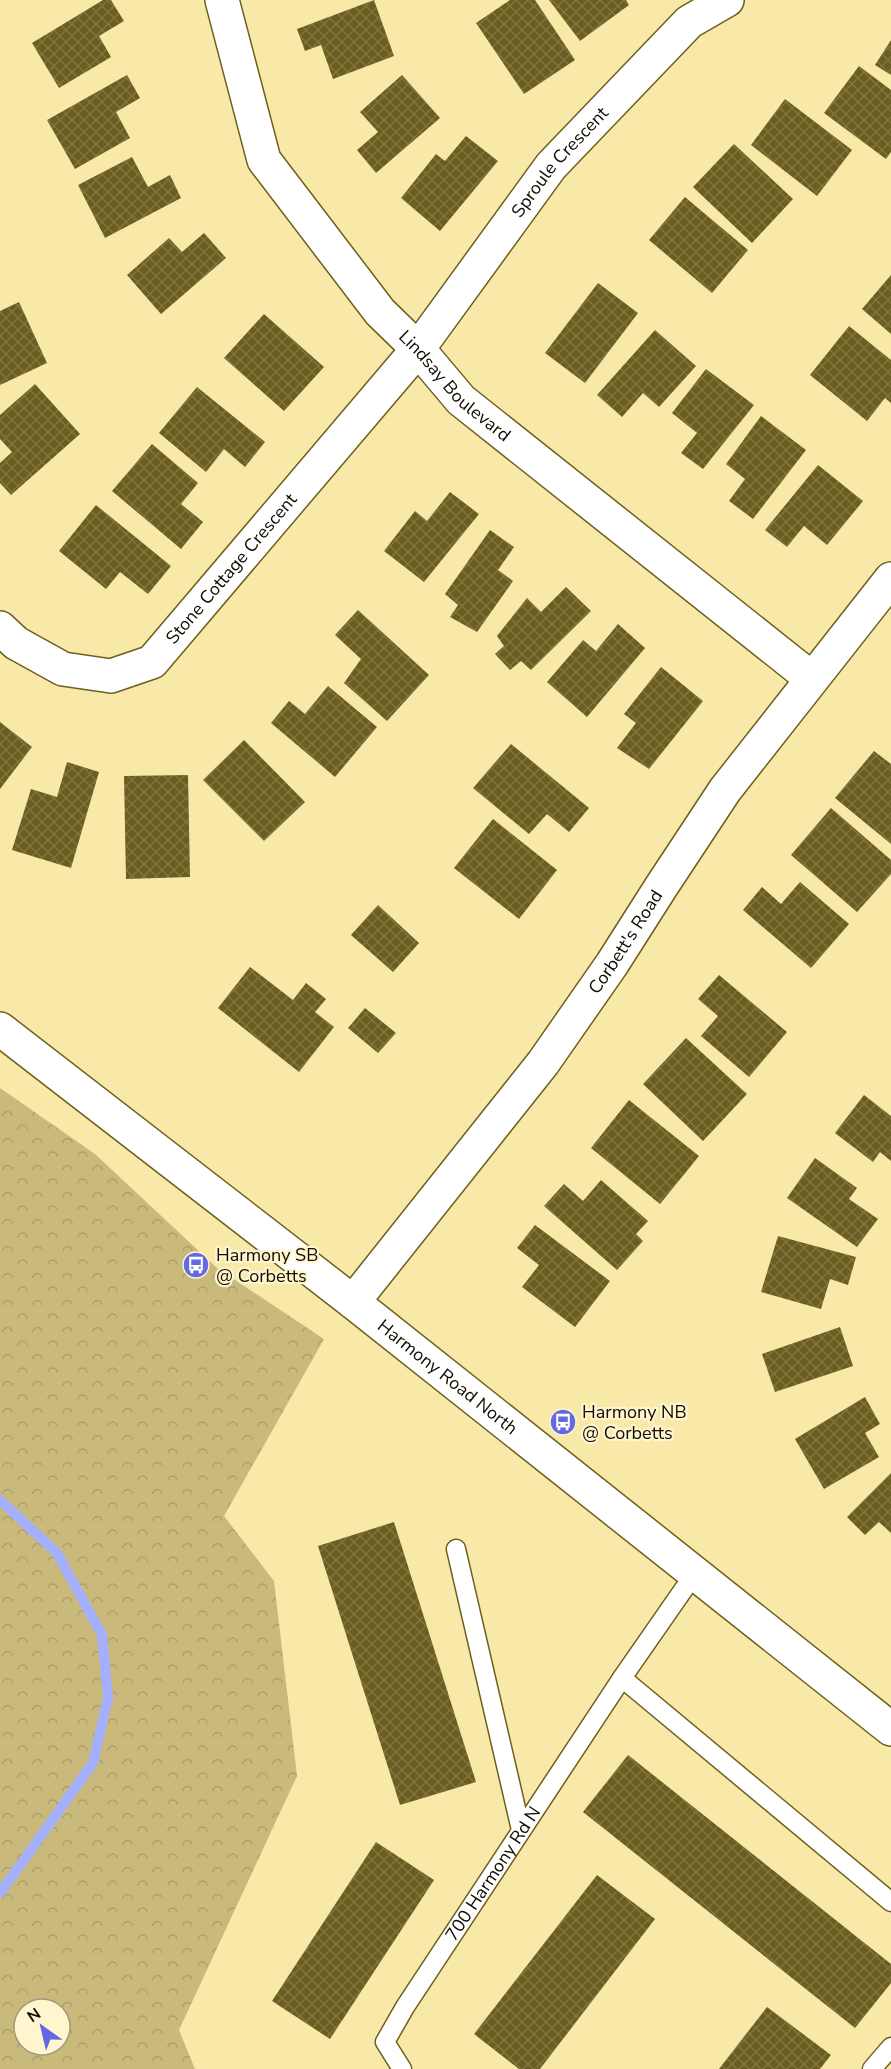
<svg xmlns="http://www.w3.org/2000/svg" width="891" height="2069" font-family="'Nunito Sans',sans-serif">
<defs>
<pattern id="forest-crowns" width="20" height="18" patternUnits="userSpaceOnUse" patternTransform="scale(1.5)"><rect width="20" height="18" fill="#c9ba7c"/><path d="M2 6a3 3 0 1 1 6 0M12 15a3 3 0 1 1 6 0" fill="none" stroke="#ac9f69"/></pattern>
<pattern id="building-cross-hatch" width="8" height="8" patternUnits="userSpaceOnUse" patternTransform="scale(1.5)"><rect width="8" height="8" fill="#6c5e1e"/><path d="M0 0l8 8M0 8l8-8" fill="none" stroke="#7f7443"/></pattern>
</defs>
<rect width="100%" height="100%" fill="#f8e9a8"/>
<path fill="url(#forest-crowns)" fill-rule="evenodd" d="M 0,1088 L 95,1154 L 217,1268 L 324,1339 L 224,1516 L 274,1581 L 297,1776 L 179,2030 L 195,2069 L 0,2069 ZM 24,2009 L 60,2009 L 60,2045 L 24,2045 Z"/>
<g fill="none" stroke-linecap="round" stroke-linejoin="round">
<path stroke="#a4b0fd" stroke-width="10" d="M 0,1500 L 57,1553 L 102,1635 L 108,1698 L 93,1763 L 0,1893"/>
</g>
<g fill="url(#building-cross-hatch)">
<path d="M 103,0 L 111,0 L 124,21 L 99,36 L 111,57 L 59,88 L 32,43 Z"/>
<path d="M 374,0 L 394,56 L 333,79 L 321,45 L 305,51 L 297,29 Z"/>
<path d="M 510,0 L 535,0 L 575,60 L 524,94 L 476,23 Z"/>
<path d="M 549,0 L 626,0 L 629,5 L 580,41 Z"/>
<path d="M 891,40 L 891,75 L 875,65 Z"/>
<path d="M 859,66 L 891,90 L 891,152 L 886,159 L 824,113 Z"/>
<path d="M 127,75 L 140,98 L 116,112 L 130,138 L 75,169 L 47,120 Z"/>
<path d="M 402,75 L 440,118 L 376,173 L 357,150 L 378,132 L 360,112 Z"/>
<path d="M 785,99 L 852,150 L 817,196 L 751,145 Z"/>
<path d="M 466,136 L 498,161 L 440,231 L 401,198 L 436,154 L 445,161 Z"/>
<path d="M 734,144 L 793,199 L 752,243 L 693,187 Z"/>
<path d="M 132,157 L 148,187 L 170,175 L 181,198 L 105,238 L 78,185 Z"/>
<path d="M 685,197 L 748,250 L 712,293 L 649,240 Z"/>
<path d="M 204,233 L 226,258 L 161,314 L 127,275 L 169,238 L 182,252 Z"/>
<path d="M 891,275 L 891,334 L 862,309 Z"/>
<path d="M 598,283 L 638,313 L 585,383 L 545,353 Z"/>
<path d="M 19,302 L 47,363 L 0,385 L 0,311 Z"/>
<path d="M 264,314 L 324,367 L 284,411 L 224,358 Z"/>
<path d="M 849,326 L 891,360 L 891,403 L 885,398 L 867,421 L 810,375 Z"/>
<path d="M 655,330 L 696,366 L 659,407 L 643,393 L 622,417 L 597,395 Z"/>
<path d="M 706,369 L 754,405 L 703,469 L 681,453 L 697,433 L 672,413 Z"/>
<path d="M 35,384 L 80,434 L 11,495 L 0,483 L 0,463 L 12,452 L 0,439 L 0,415 Z"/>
<path d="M 197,387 L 265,442 L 245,467 L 224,449 L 206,472 L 159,433 Z"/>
<path d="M 761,416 L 806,450 L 753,519 L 729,501 L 745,479 L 726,464 Z"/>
<path d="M 152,444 L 198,483 L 181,504 L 203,522 L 181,549 L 112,491 Z"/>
<path d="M 818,465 L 863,501 L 827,545 L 804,526 L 787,547 L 765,530 Z"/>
<path d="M 450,492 L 479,514 L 424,582 L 384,551 L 415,511 L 427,521 Z"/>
<path d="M 96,505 L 171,566 L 148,594 L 120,572 L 106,589 L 59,551 Z"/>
<path d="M 490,530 L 514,547 L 498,570 L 513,581 L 477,632 L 450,617 L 458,605 L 445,594 Z"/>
<path d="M 566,587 L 591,611 L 531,670 L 521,661 L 510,670 L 495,654 L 504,646 L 497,636 L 527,598 L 541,612 Z"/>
<path d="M 358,610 L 429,675 L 387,721 L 344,683 L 361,659 L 335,635 Z"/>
<path d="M 618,624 L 645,648 L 587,717 L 547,682 L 583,640 L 596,651 Z"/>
<path d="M 661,667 L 703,701 L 649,769 L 617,748 L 636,723 L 624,714 Z"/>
<path d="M 328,686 L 377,727 L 335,777 L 271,723 L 289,701 L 305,714 Z"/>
<path d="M 0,722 L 32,747 L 0,789 Z"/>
<path d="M 244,740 L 305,802 L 264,841 L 203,780 Z"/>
<path d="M 511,744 L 589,808 L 569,832 L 547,814 L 529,834 L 473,788 Z"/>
<path d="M 874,751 L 891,764 L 891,844 L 835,798 Z"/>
<path d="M 67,762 L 99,772 L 71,868 L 12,850 L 31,789 L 57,797 Z"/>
<path d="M 188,775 L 190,877 L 126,879 L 124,776 Z"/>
<path d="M 831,808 L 891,860 L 891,874 L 857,912 L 791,855 Z"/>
<path d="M 493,819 L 557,870 L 519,919 L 454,868 Z"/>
<path d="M 800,882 L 849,924 L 811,968 L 743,910 L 762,887 L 781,904 Z"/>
<path d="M 378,905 L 419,943 L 393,972 L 351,935 Z"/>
<path d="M 250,967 L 293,1000 L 306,983 L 326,999 L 315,1012 L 334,1027 L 299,1072 L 218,1008 Z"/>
<path d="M 719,975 L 787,1032 L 749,1077 L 701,1036 L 718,1016 L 698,999 Z"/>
<path d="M 365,1008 L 396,1033 L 378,1053 L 348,1028 Z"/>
<path d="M 686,1038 L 747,1094 L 703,1141 L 643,1084 Z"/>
<path d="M 864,1095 L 891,1116 L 891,1161 L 880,1152 L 873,1162 L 835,1133 Z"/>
<path d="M 629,1100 L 699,1156 L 660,1204 L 591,1148 Z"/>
<path d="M 815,1158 L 857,1188 L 849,1199 L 878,1219 L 857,1247 L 787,1198 Z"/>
<path d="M 601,1180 L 648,1221 L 636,1234 L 643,1241 L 617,1270 L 544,1206 L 564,1184 L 583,1201 Z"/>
<path d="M 535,1225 L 610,1281 L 575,1327 L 522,1287 L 539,1265 L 517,1248 Z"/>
<path d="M 778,1236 L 856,1257 L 848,1285 L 830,1279 L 821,1309 L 761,1292 Z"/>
<path d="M 840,1327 L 853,1366 L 775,1392 L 762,1354 Z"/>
<path d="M 865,1397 L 880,1424 L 865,1433 L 879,1457 L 824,1489 L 795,1439 Z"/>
<path d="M 891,1473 L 891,1533 L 879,1522 L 865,1535 L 847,1517 Z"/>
<path d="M 394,1522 L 476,1782 L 400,1805 L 318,1546 Z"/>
<path d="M 628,1755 L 891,1964 L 891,1983 L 855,2028 L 583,1812 Z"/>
<path d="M 376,1842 L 434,1880 L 330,2039 L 272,2001 Z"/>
<path d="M 597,1875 L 655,1919 L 540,2069 L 519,2069 L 474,2034 Z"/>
<path d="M 767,2007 L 831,2055 L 820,2069 L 719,2069 Z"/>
</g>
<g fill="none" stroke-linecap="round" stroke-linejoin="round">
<defs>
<g id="service">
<path d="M 456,1549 L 521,1830"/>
<path d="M 622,1678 L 891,1902"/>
<path id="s1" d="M 402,2069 L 385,2042 L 405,2007 L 622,1678 L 695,1573"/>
<path d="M 872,2069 L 891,2047"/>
</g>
<g id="minor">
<path id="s2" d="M 222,0 L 264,160 L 380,312 L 418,349 L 461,400 L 811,678"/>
<path id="s3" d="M 0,628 L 16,643 L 63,669 L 111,676 L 152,662 L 418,349 L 551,166 L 689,22 L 727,0"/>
<path id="s4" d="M 353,1302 L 543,1063 L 612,964 L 661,887 L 725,790 L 891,579"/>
</g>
<g id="secondary">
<path id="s5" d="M 0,1029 L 353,1302 L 891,1729"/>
</g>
</defs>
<use href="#service" stroke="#6d5f1e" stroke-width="21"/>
<use href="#minor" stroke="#6d5f1e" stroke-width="36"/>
<use href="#secondary" stroke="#6d5f1e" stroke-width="36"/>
<use href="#service" stroke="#fff" stroke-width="18"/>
<use href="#minor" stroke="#fff" stroke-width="33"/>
<use href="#secondary" stroke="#fff" stroke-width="33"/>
</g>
<defs>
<symbol id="bus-disc" viewBox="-11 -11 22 22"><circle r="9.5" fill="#6269e2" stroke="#fff6d0"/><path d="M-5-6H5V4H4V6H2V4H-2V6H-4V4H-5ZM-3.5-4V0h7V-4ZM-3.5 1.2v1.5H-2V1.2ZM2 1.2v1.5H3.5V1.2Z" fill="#fff"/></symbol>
</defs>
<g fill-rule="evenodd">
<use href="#bus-disc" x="181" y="1250" width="30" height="30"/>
<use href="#bus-disc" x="548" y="1407" width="30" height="30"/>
</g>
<g text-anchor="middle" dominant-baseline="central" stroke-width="4.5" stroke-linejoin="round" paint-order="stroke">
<g font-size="18" fill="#110b00" stroke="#fff6d0">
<text stroke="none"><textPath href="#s3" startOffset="813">Sproule Crescent</textPath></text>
<text stroke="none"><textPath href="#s2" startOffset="462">Lindsay Boulevard</textPath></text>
<text stroke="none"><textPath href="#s3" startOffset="290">Stone Cottage Crescent</textPath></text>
<text stroke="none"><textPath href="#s4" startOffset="452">Corbett's Road</textPath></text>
<text stroke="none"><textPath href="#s5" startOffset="567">Harmony Road North</textPath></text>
<text stroke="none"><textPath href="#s1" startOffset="232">700 Harmony Rd N</textPath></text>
</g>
<g font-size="18" fill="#110b00" stroke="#fff6d0" text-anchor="start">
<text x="216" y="1255">Harmony SB<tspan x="216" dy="21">@ Corbetts</tspan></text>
<text x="582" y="1412">Harmony NB<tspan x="582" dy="21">@ Corbetts</tspan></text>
</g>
</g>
<g transform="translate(42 2027) rotate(326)"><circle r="28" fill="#fff6d0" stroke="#a0987d" stroke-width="1.5"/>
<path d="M0-4.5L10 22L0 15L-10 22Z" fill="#6269e2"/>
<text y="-9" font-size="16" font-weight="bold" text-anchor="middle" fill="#110b00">N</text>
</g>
</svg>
